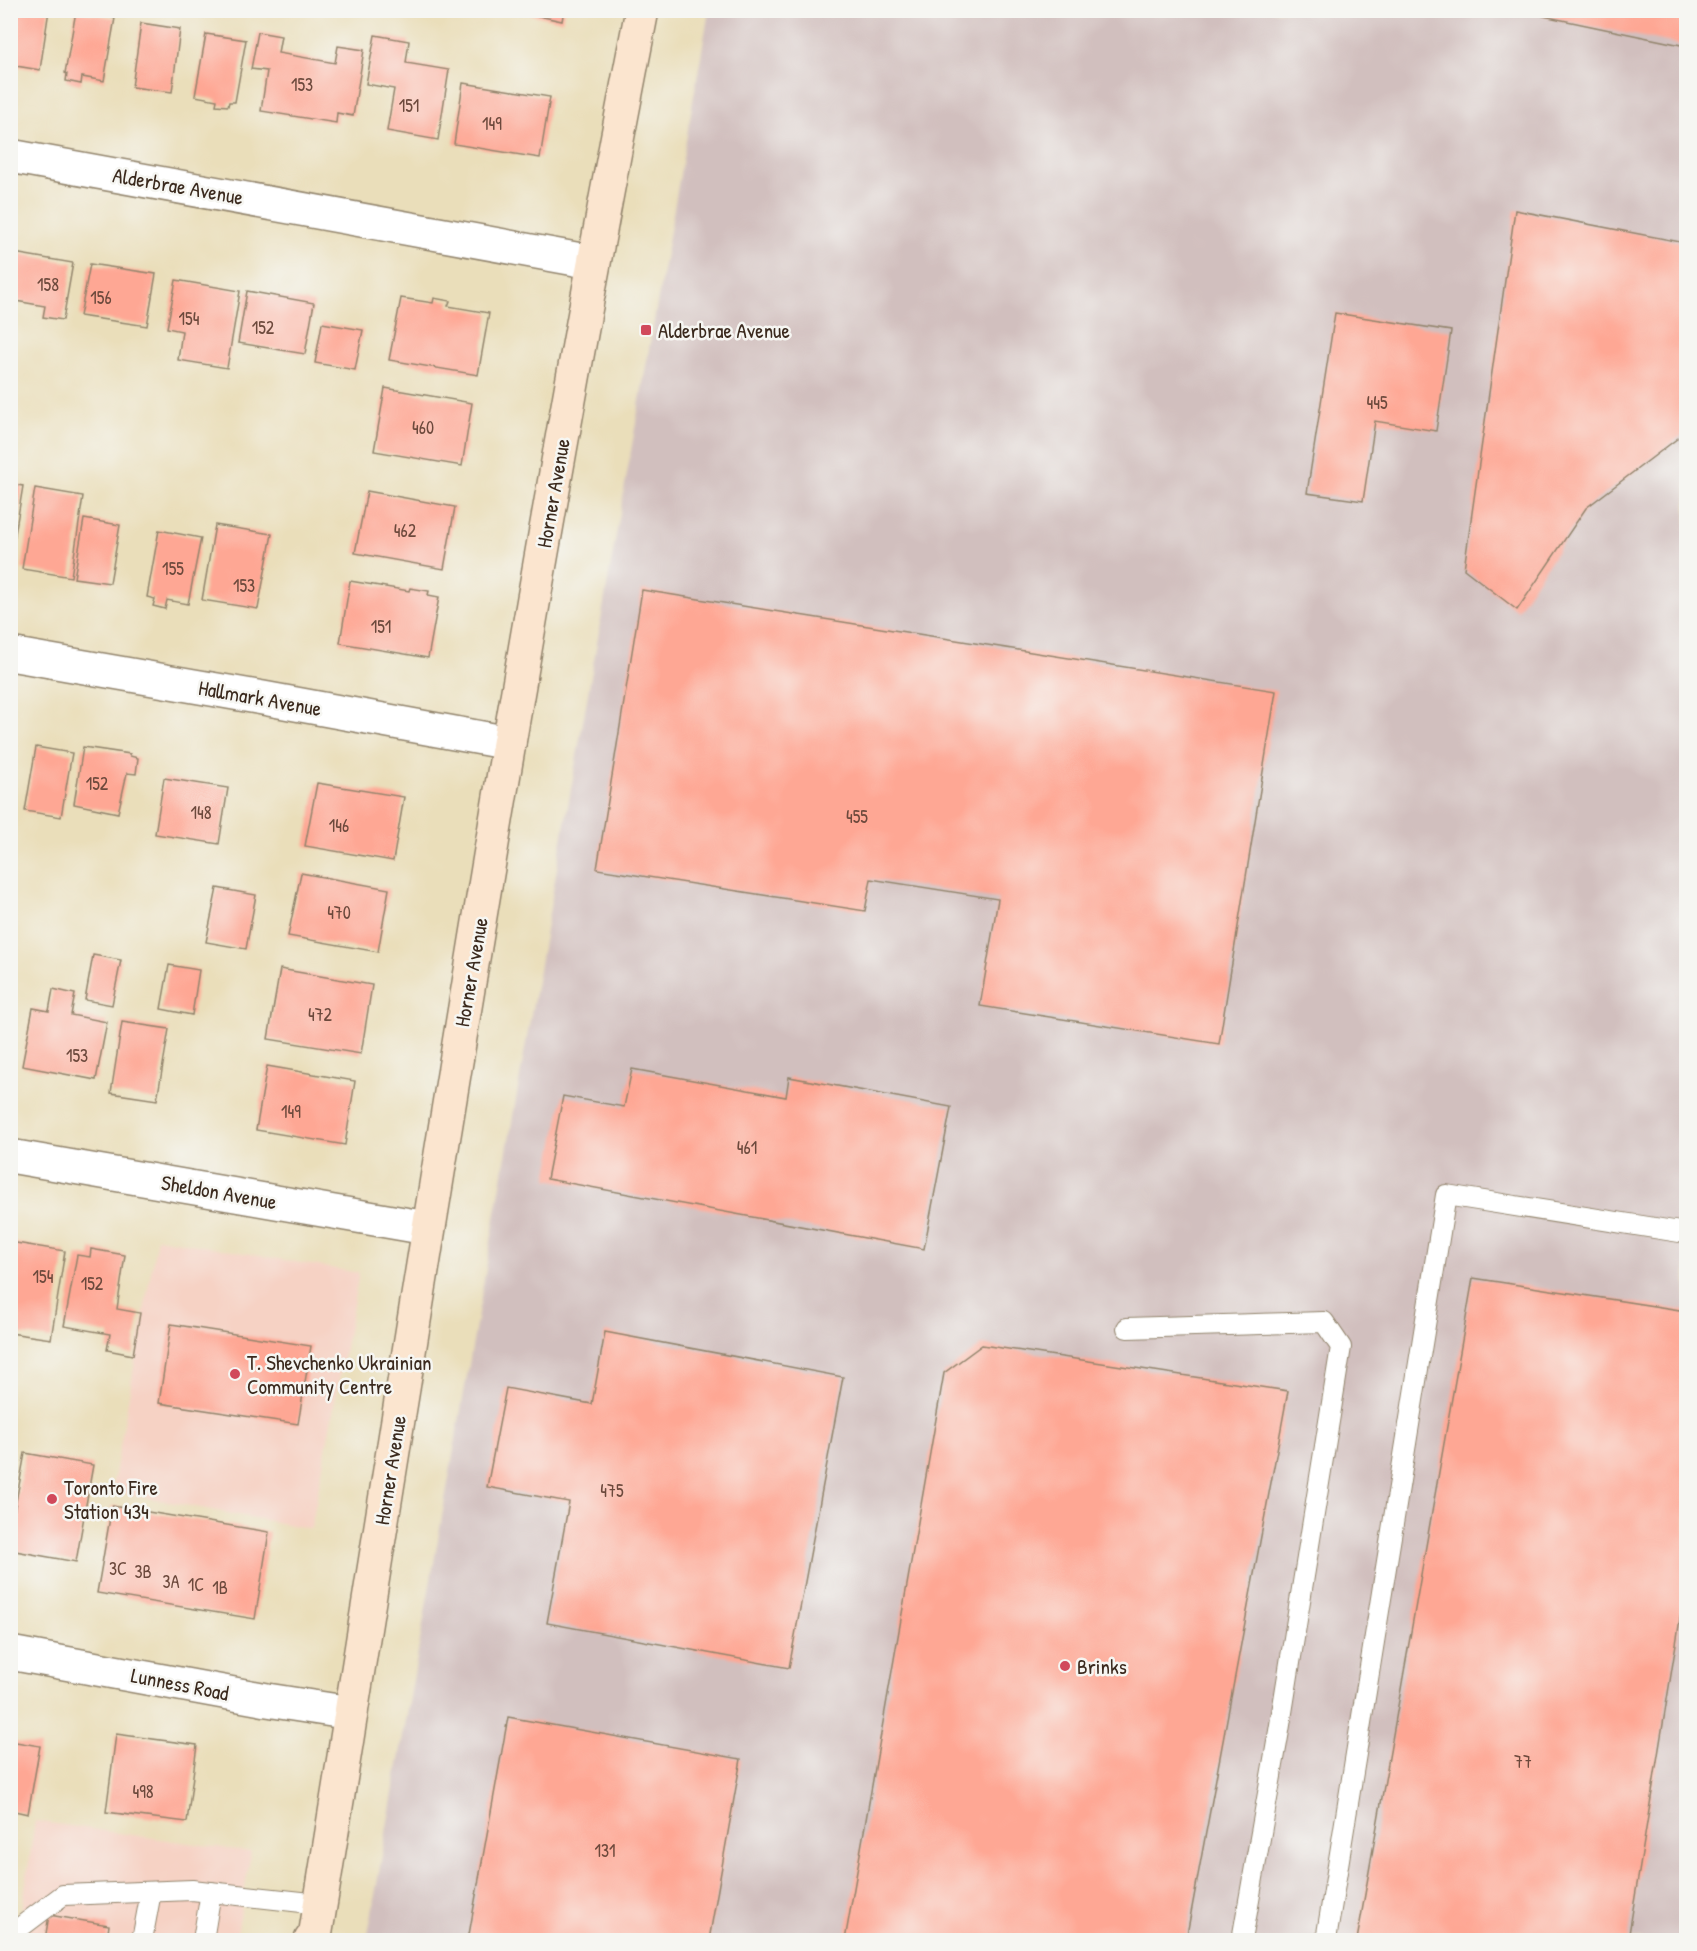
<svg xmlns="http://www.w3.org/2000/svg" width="1697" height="1951" font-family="'Patrick Hand',sans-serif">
<rect width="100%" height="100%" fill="#f6f6f2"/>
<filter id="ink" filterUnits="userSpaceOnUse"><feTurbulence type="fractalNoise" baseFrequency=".0167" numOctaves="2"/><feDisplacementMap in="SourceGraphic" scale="12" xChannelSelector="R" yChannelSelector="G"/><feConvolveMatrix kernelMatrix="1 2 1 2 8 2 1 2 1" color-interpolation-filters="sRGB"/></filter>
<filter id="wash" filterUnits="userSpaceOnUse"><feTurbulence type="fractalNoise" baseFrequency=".008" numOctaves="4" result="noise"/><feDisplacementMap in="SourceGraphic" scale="24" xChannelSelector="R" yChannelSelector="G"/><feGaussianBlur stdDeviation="1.35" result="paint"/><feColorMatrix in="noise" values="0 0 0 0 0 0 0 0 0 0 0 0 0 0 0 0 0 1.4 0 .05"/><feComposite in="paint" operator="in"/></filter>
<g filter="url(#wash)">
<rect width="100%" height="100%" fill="#eadeba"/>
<g fill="#f6d2c4">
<path d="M 157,1238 L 359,1273 L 311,1529 L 112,1491 Z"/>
<path d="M 35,1821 L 251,1852 L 236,1940 L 11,1940 L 11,1917 L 21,1918 Z"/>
</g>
<path fill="#d1bfbe" d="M 709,11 L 1686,11 L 1686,1940 L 367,1940 Z"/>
<g id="blocks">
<g fill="#fea794">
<path d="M 10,10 L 49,10 L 40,70 L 10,65 Z"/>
<path d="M 511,10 L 564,10 L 562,21 Z"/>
<path d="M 1544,10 L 1686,10 L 1686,46 L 1543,16 Z"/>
<path d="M 76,11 L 115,18 L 104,81 L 82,77 L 81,84 L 66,81 L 67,74 L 65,73 Z"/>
<path d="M 141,23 L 180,29 L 172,92 L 132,87 Z"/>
<path d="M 258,32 L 281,36 L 278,53 L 335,63 L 338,46 L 364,50 L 353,116 L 337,113 L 336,123 L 261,111 L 267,71 L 251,69 Z"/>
<path d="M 206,34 L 246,40 L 235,102 L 229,102 L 228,106 L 216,105 L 217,100 L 195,96 Z"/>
<path d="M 375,35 L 409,41 L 406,63 L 449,70 L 438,140 L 387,131 L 394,89 L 366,84 Z"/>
<path d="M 463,83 L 550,97 L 540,158 L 454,144 Z"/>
<path d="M 1515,210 L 1686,243 L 1686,432 L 1586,508 L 1517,610 L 1464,569 Z"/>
<path d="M 14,253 L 73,263 L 63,320 L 43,317 L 45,306 L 10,300 L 10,271 Z"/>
<path d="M 90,264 L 156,274 L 147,326 L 80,316 Z"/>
<path d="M 176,280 L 240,291 L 227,368 L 178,360 L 182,331 L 167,328 Z"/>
<path d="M 247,291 L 314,303 L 305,354 L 238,343 Z"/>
<path d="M 401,298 L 433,303 L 434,298 L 450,301 L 448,306 L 489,313 L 478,375 L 389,360 Z"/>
<path d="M 1335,313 L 1451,331 L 1436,431 L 1375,421 L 1363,501 L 1307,493 Z"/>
<path d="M 322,323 L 363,330 L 355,370 L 315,363 Z"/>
<path d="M 385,388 L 472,403 L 462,466 L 374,451 Z"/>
<path d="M 10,484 L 23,486 L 12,552 L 10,551 Z"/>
<path d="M 35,488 L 83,496 L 71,577 L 22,569 Z"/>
<path d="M 367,491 L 455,507 L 444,569 L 355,553 Z"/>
<path d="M 84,519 L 120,525 L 110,583 L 74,578 Z"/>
<path d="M 215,525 L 272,534 L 258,609 L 202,600 Z"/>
<path d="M 159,530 L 201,538 L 188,604 L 167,600 L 165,609 L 153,606 L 155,599 L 147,597 Z"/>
<path d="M 350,581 L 409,591 L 410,588 L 429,591 L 428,595 L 439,597 L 428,658 L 340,643 Z"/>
<path d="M 642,590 L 1276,691 L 1219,1044 L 980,1006 L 998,899 L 871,879 L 865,911 L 597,869 Z"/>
<path d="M 36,747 L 72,753 L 61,817 L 25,811 Z"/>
<path d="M 83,747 L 130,754 L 130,756 L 138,758 L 136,774 L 127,773 L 118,813 L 74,804 Z"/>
<path d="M 164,778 L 228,788 L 219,844 L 155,834 Z"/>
<path d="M 317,783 L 404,797 L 393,861 L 305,846 Z"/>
<path d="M 301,873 L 389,889 L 378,952 L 288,936 Z"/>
<path d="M 217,888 L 256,895 L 246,949 L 206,942 Z"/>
<path d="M 93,955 L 121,960 L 112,1005 L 85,1000 Z"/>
<path d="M 169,965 L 199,970 L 192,1015 L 161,1009 Z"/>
<path d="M 280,969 L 372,985 L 361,1054 L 268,1039 Z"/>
<path d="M 53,989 L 75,994 L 71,1015 L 107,1022 L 96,1080 L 22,1066 L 33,1008 L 49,1011 Z"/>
<path d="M 122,1022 L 169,1029 L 157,1100 L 111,1093 Z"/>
<path d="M 267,1066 L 355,1081 L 345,1145 L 256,1130 Z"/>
<path d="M 632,1069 L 786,1097 L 789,1077 L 951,1107 L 924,1249 L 547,1179 L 563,1096 L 624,1107 Z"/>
<path d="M 10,1242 L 65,1251 L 51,1339 L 10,1333 Z"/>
<path d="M 91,1249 L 125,1255 L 117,1309 L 140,1313 L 133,1355 L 107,1350 L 110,1334 L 64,1326 L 77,1255 L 90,1257 Z"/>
<path d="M 1473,1278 L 1686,1311 L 1686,1582 L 1628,1940 L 1357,1940 Z"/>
<path d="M 171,1324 L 311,1346 L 298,1424 L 159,1403 Z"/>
<path d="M 605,1332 L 843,1377 L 789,1668 L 547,1623 L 569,1502 L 487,1487 L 506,1388 L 592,1404 Z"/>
<path d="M 982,1345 L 1288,1391 L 1186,1940 L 845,1940 L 944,1373 Z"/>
<path d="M 25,1453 L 93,1465 L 76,1562 L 10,1550 L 10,1534 Z"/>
<path d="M 112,1506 L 269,1532 L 255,1619 L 97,1593 Z"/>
<path d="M 508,1717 L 741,1759 L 709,1940 L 468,1940 Z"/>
<path d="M 116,1734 L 197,1745 L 187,1822 L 106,1812 Z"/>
<path d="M 10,1741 L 40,1746 L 28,1814 L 10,1810 Z"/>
<path d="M 49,1915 L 109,1925 L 107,1940 L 45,1940 Z"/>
</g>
</g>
</g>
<g filter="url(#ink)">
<use href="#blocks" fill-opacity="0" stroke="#92846c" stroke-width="1.5"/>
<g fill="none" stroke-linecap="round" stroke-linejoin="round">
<defs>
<g id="service">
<path d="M 1127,1328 L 1324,1322 L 1341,1347 L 1279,1731 L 1242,1940"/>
<path d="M 10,1935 L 63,1895 L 192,1890 L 320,1904"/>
<path d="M 142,1940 L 151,1892"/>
<path d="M 203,1940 L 211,1892"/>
<path d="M 1326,1940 L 1446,1195 L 1686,1233"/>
</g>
<g id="minor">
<path d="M 10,156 L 592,262"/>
<path d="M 10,654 L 263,698 L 509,743"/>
<path d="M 10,1156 L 427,1228"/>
<path d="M 10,1653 L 267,1700 L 351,1713"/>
</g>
<path id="secondary" d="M 311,1940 L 315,1937 C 419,1294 517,650 642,10"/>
</defs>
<use href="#service" stroke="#92846c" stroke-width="22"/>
<use href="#minor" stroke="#92846c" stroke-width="36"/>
<use href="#secondary" stroke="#92846c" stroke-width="36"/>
<use href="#service" stroke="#fff" stroke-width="20"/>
<use href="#minor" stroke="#fff" stroke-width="33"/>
<use href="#secondary" stroke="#fbe5cf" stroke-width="33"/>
</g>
</g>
<g fill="#d1495b" stroke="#f6f6f2" stroke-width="2">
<rect x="640" y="324" width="12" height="12" rx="3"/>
<circle cx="235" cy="1374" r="6"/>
<circle cx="52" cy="1499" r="6"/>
<circle cx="1065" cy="1666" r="6"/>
</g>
<g text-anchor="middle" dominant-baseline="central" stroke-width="5" stroke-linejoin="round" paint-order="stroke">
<g font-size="18" fill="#6c493c">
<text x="302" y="84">153</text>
<text x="409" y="105">151</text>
<text x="492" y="123">149</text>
<text x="48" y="284">158</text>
<text x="101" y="297">156</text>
<text x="189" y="318">154</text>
<text x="263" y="327">152</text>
<text x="1377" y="402">445</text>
<text x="423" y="427">460</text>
<text x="405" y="530">462</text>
<text x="173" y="568">155</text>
<text x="244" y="585">153</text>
<text x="381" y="626">151</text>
<text x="97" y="783">152</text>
<text x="201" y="812">148</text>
<text x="857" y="816">455</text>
<text x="339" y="825">146</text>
<text x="339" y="912">470</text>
<text x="320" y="1014">472</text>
<text x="77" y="1055">153</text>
<text x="291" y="1111">149</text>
<text x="747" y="1147">461</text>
<text x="43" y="1276">154</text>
<text x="92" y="1283">152</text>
<text x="612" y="1490">475</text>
<text x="118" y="1568">3C</text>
<text x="143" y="1571">3B</text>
<text x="171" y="1581">3A</text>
<text x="196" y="1584">1C</text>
<text x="220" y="1587">1B</text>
<text x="1523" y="1761">77</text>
<text x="143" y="1791">498</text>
<text x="605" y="1850">131</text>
</g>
<g font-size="21" fill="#3b2a1e" stroke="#f6f6f2">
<text transform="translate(178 186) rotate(10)">Alderbrae Avenue</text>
<text transform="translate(553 493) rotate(-80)">Horner Avenue</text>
<text transform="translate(260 698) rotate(10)">Hallmark Avenue</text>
<text transform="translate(471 972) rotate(-80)">Horner Avenue</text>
<text transform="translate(219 1192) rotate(10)">Sheldon Avenue</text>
<text transform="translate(390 1470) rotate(-81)">Horner Avenue</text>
<text transform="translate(180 1684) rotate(11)">Lunness Road</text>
</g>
<g font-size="21" fill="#3b2a1e" stroke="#f6f6f2" text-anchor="start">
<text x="658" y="330">Alderbrae Avenue</text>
<text x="247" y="1362">T. Shevchenko Ukrainian<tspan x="247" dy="24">Community Centre</tspan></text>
<text x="64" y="1487">Toronto Fire<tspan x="64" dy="24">Station 434</tspan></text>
<text x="1077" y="1666">Brinks</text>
</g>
</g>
<rect width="1697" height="1951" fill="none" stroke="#f6f6f2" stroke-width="36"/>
</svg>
